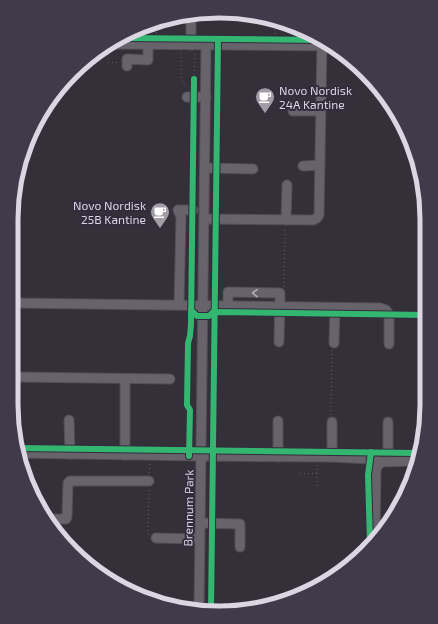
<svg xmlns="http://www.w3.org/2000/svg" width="438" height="624" font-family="'Exo 2',sans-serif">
<rect width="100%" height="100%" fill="#343039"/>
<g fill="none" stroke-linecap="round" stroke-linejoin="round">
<defs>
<g id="minor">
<path d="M 114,44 L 329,46"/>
<path d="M 132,44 L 132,34"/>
<path d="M 191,45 L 191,17"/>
<path d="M 127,66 L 127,59 L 148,60 L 148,44"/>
<path d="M 187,97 L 206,97"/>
<path d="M 293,111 L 321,111"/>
<path d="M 303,166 L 320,165"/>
<path d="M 205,168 L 253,169"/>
<path d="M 204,219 L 313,220 L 317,218 L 319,215 L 322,41"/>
<path d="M 286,220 L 287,185"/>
<path d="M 13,303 L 380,308 L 386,310 L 389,314 L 389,344"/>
<path d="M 179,305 L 181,217 L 178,210 L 193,210"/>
<path d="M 228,306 L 228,292 L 280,293 L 279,342"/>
<path d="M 334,343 L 335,308"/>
<path d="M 11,377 L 15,377 L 14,429"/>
<path d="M 15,377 L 170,379"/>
<path d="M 69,420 L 70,454"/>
<path d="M 388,452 L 388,422"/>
<path d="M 17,453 L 201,456 L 332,457 L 370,459 L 382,462"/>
<path d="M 125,455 L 125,379"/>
<path d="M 278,457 L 278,421"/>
<path d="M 332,457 L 332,422"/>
<path d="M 45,519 L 66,519 L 67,517 L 68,483 L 70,481 L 149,481"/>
<path d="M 200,523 L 240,524 L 240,547"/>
<path d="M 375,536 L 376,470 L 378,465 L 382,462 L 415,461"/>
<path d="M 156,538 L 200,539"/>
<path d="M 343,570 L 343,569"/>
<path d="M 199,610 L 210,611"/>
<path d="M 199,611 L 206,46"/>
</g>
</defs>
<use href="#minor" stroke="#524e57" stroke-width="11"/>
<g stroke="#615e64" stroke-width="1" stroke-dasharray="1 3" stroke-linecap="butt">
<path d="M 151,27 L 156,27"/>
<path d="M 156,37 L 157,22"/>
<path d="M 275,38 L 275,23"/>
<path d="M 109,50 L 108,62 L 118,63"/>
<path d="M 181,53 L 181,78 L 186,88"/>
<path d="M 194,79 L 195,53"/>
<path d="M 213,92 L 218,92"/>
<path d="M 284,287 L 285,228"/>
<path d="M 331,415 L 332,350"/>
<path d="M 317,465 L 317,486"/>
<path d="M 149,473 L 150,462"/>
<path d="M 300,474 L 317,473"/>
<path d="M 149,534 L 148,534 L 149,488"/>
</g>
<use href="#minor" stroke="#66636a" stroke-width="9"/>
<defs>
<g id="cycleway">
<path d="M 125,38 L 321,40"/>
<path d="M 191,312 L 193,312 L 197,316 L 209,316 L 213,312 L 426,315"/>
<path d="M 17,448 L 417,453"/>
<path d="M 189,456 L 190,410 L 187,405 L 188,343 L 190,336 L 191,324 L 194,79"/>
<path d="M 370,543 L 368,475 L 371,452"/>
<path d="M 211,611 L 218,39"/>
</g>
</defs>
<use href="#cycleway" stroke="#332c3d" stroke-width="8"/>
<use href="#cycleway" stroke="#33b770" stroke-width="6"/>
</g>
<defs><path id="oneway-chevron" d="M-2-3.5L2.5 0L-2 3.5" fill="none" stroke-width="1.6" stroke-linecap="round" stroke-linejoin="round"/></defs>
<use stroke="#b2aeb7" href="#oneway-chevron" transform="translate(255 293) rotate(-179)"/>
<defs>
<symbol id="cafe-pin" viewBox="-11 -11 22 30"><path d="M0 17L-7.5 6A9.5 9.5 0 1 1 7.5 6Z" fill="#a19ca6" stroke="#332c3d"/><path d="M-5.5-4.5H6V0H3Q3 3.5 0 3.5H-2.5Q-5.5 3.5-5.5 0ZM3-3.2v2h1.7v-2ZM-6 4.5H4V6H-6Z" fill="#fff"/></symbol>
</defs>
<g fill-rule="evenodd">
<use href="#cafe-pin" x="254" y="86" width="22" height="30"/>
<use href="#cafe-pin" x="149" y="201" width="22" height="30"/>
</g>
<g text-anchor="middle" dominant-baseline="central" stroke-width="4" stroke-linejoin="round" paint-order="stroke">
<g font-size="12" fill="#dbd6e1" stroke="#332c3d" text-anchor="start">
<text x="279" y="90">Novo Nordisk<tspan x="279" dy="14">24A Kantine</tspan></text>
<text x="146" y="205" text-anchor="end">Novo Nordisk<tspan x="146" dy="14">25B Kantine</tspan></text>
</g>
<g font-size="12" fill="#dbd6e1" stroke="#332c3d">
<text transform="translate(188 508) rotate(-89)">Brennum Park</text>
</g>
</g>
<path d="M0 0H438V624H0ZM219 18H219A201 201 0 0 1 420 219V405A201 201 0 0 1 219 606H219A201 201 0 0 1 18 405V219A201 201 0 0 1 219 18Z" fill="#403a4a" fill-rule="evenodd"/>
<path fill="none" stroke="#dbd6e1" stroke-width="5" d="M219 18H219A201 201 0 0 1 420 219V405A201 201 0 0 1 219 606H219A201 201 0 0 1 18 405V219A201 201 0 0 1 219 18Z"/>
</svg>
